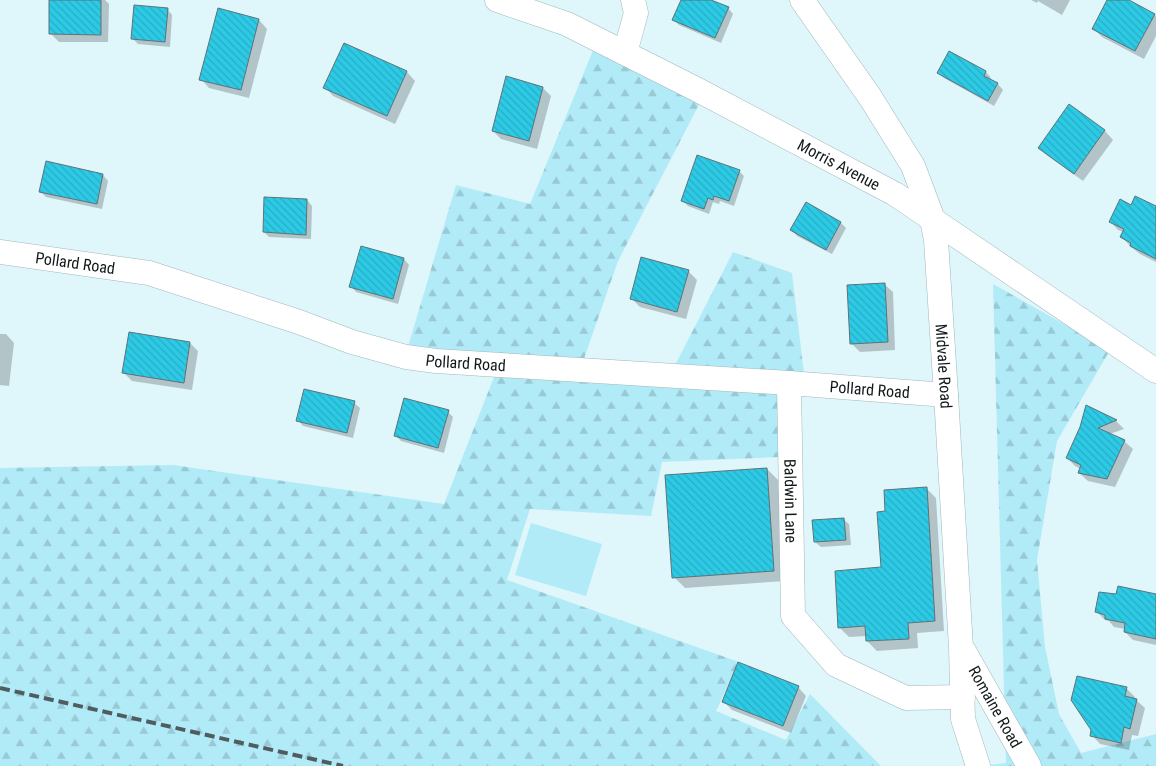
<svg xmlns="http://www.w3.org/2000/svg" width="1156" height="766" font-family="'Roboto Condensed',sans-serif">
<defs>
<pattern id="forest-firs" width="22" height="20" patternUnits="userSpaceOnUse" patternTransform="scale(1.25)"><rect width="22" height="20" fill="#b2ebf8"/><path d="M5 1l3.5 6h-7zM16 11l3.5 6h-7z" fill="#98c9d4"/></pattern>
<pattern id="building-back-hatch" width="6" height="6" patternUnits="userSpaceOnUse" patternTransform="scale(1.25)"><rect width="6" height="6" fill="#2dcae5"/><path d="M-1 5l2 2M0 0l6 6M5-1l2 2" fill="none" stroke="#27adc4"/></pattern>
</defs>
<rect width="100%" height="100%" fill="#dff6fb"/>
<g fill="url(#forest-firs)">
<path d="M 596,43 L 705,93 L 618,261 L 579,373 L 668,379 L 733,252 L 792,273 L 806,391 L 781,389 L 780,457 L 662,462 L 651,516 L 530,509 L 507,580 L 739,662 L 716,711 L 786,740 L 810,694 L 881,766 L 0,766 L 0,468 L 173,465 L 444,504 L 498,367 L 405,357 L 456,185 L 530,204 Z"/>
<path d="M 993,284 L 1110,350 L 1057,441 L 1037,560 L 1045,647 L 1059,714 L 1081,753 L 1156,734 L 1156,766 L 981,766 L 1006,763 Z"/>
</g>
<path fill="#b2ebf8" d="M 531,523 L 602,544 L 586,596 L 515,575 Z"/>
<g fill="#0003">
<path d="M 51,0 L 105,0 L 109,4 L 108,42 L 59,42 L 50,33 Z"/>
<path d="M 682,0 L 708,0 L 728,8 L 733,14 L 721,43 L 679,25 L 674,20 Z"/>
<path d="M 1031,0 L 1070,0 L 1062,15 L 1038,1 L 1037,3 Z"/>
<path d="M 1109,0 L 1126,0 L 1156,16 L 1156,36 L 1144,59 L 1102,37 L 1094,29 Z"/>
<path d="M 167,9 L 172,15 L 170,47 L 138,44 L 132,38 Z"/>
<path d="M 259,20 L 267,29 L 249,98 L 209,88 L 201,79 Z"/>
<path d="M 344,44 L 407,72 L 415,81 L 395,124 L 333,96 L 325,87 Z"/>
<path d="M 949,52 L 986,72 L 991,78 L 990,80 L 998,84 L 1003,90 L 994,106 L 944,78 L 938,72 Z"/>
<path d="M 543,88 L 551,96 L 537,149 L 501,139 L 493,131 Z"/>
<path d="M 1069,106 L 1105,131 L 1113,140 L 1083,181 L 1048,156 L 1040,148 Z"/>
<path d="M 739,171 L 744,176 L 734,206 L 720,201 L 719,204 L 713,202 L 709,214 L 688,206 L 683,201 Z"/>
<path d="M 103,175 L 108,181 L 102,209 L 46,197 L 41,192 Z"/>
<path d="M 307,200 L 312,206 L 311,239 L 269,237 L 264,232 Z"/>
<path d="M 806,204 L 841,223 L 846,228 L 832,254 L 797,236 L 792,230 Z"/>
<path d="M 1131,207 L 1156,208 L 1156,262 L 1140,254 L 1130,246 L 1122,237 L 1124,232 L 1118,230 L 1110,221 Z"/>
<path d="M 404,259 L 409,265 L 398,304 L 356,292 L 351,286 Z"/>
<path d="M 688,271 L 697,280 L 686,319 L 640,307 L 631,298 Z"/>
<path d="M 884,284 L 893,292 L 895,350 L 860,352 L 851,343 Z"/>
<path d="M 0,334 L 6,334 L 14,343 L 9,386 L 0,385 Z"/>
<path d="M 190,343 L 198,351 L 192,390 L 132,381 L 123,372 Z"/>
<path d="M 354,403 L 360,408 L 353,438 L 303,426 L 298,420 Z"/>
<path d="M 1087,407 L 1116,421 L 1124,429 L 1110,434 L 1124,441 L 1133,449 L 1115,487 L 1088,481 L 1079,473 L 1081,469 L 1075,466 L 1067,458 L 1081,427 Z"/>
<path d="M 448,412 L 453,417 L 444,453 L 401,441 L 396,436 Z"/>
<path d="M 767,469 L 778,480 L 785,581 L 685,588 L 674,577 Z"/>
<path d="M 926,488 L 936,498 L 944,631 L 917,633 L 918,648 L 877,651 L 867,641 L 867,636 L 849,637 L 840,628 L 883,569 L 886,512 Z"/>
<path d="M 843,519 L 849,524 L 851,545 L 821,547 L 815,542 Z"/>
<path d="M 1156,595 L 1156,645 L 1133,640 L 1125,632 L 1125,629 L 1114,627 L 1109,621 L 1105,620 L 1097,612 L 1117,596 Z"/>
<path d="M 798,687 L 806,696 L 791,733 L 732,710 L 723,701 Z"/>
<path d="M 1126,688 L 1135,697 L 1134,699 L 1136,700 L 1145,708 L 1138,736 L 1132,735 L 1129,750 L 1100,744 L 1092,735 Z"/>
</g>
<g fill="url(#building-back-hatch)" stroke="#5e7277">
<path d="M 49,0 L 101,0 L 101,35 L 49,34 Z"/>
<path d="M 681,0 L 711,0 L 729,7 L 715,38 L 672,20 Z"/>
<path d="M 1107,0 L 1129,0 L 1155,14 L 1135,51 L 1092,29 Z"/>
<path d="M 134,5 L 168,8 L 165,42 L 131,39 Z"/>
<path d="M 218,8 L 259,19 L 241,90 L 199,80 Z"/>
<path d="M 344,43 L 407,71 L 387,116 L 323,88 Z"/>
<path d="M 949,51 L 986,71 L 984,76 L 998,83 L 988,101 L 937,73 Z"/>
<path d="M 506,76 L 543,87 L 529,141 L 492,131 Z"/>
<path d="M 1069,104 L 1105,130 L 1074,174 L 1038,148 Z"/>
<path d="M 697,155 L 740,170 L 729,201 L 714,196 L 713,200 L 708,198 L 704,209 L 681,201 Z"/>
<path d="M 46,161 L 103,174 L 97,204 L 39,192 Z"/>
<path d="M 1135,196 L 1156,206 L 1156,259 L 1130,246 L 1131,243 L 1120,237 L 1124,229 L 1109,222 L 1120,199 L 1131,205 Z"/>
<path d="M 264,197 L 307,199 L 306,235 L 263,232 Z"/>
<path d="M 806,202 L 841,222 L 826,250 L 790,230 Z"/>
<path d="M 361,246 L 404,258 L 393,299 L 349,287 Z"/>
<path d="M 641,257 L 689,270 L 677,312 L 630,299 Z"/>
<path d="M 885,283 L 888,342 L 850,344 L 847,285 Z"/>
<path d="M 129,332 L 190,342 L 184,383 L 122,373 Z"/>
<path d="M 304,389 L 355,401 L 347,433 L 296,421 Z"/>
<path d="M 404,398 L 449,410 L 438,448 L 394,436 Z"/>
<path d="M 1086,405 L 1117,420 L 1098,428 L 1125,440 L 1107,479 L 1078,473 L 1081,465 L 1066,458 L 1080,427 Z"/>
<path d="M 767,468 L 774,571 L 672,578 L 665,475 Z"/>
<path d="M 927,487 L 935,621 L 908,623 L 909,639 L 866,641 L 865,626 L 838,628 L 835,571 L 881,567 L 877,512 L 885,511 L 884,490 Z"/>
<path d="M 844,518 L 846,540 L 814,542 L 812,520 Z"/>
<path d="M 1118,586 L 1156,594 L 1156,639 L 1124,632 L 1125,623 L 1105,619 L 1105,615 L 1095,612 L 1099,592 L 1116,594 Z"/>
<path d="M 738,662 L 799,686 L 783,726 L 722,702 Z"/>
<path d="M 1077,676 L 1127,687 L 1125,696 L 1137,699 L 1130,729 L 1124,727 L 1121,743 L 1090,736 L 1091,730 L 1071,700 Z"/>
</g>
<g fill="none" stroke-linecap="round" stroke-linejoin="round">
<defs>
<g id="minor">
<path id="s1" d="M 497,0 L 567,24 L 696,89 L 895,194 L 1156,371"/>
<path id="s2" d="M 802,0 L 870,97 L 913,166 L 931,214 L 936,240 L 946,395 L 961,648 L 963,719 L 978,766"/>
<path d="M 625,53 L 636,13 L 633,0"/>
<path id="s3" d="M 0,252 L 149,273 L 299,322 L 352,342 L 406,357 L 436,361 L 789,383 L 946,395"/>
<path id="s4" d="M 789,383 L 793,616 L 836,665 L 906,698 L 963,697"/>
<path id="s5" d="M 964,651 L 1029,766"/>
</g>
</defs>
<use href="#minor" stroke="#a1b7bc" stroke-width="25"/>
<use href="#minor" stroke="#fff" stroke-width="24"/>
<path stroke="#505d60" stroke-width="4" stroke-dasharray="10 5" stroke-linecap="butt" d="M 0,688 L 343,766"/>
</g>
<g text-anchor="middle" dominant-baseline="central" stroke-width="5" stroke-linejoin="round" paint-order="stroke">
<g font-size="16" fill="#10181a" stroke="#fefefe">
<text stroke="none"><textPath href="#s1" startOffset="380">Morris Avenue</textPath></text>
<text stroke="none"><textPath href="#s3" startOffset="76">Pollard Road</textPath></text>
<text stroke="none"><textPath href="#s3" startOffset="481">Pollard Road</textPath></text>
<text stroke="none"><textPath href="#s2" startOffset="404">Midvale Road</textPath></text>
<text stroke="none"><textPath href="#s3" startOffset="886">Pollard Road</textPath></text>
<text stroke="none"><textPath href="#s4" startOffset="118">Baldwin Lane</textPath></text>
<text stroke="none"><textPath href="#s5" startOffset="64">Romaine Road</textPath></text>
</g>
</g>
</svg>
